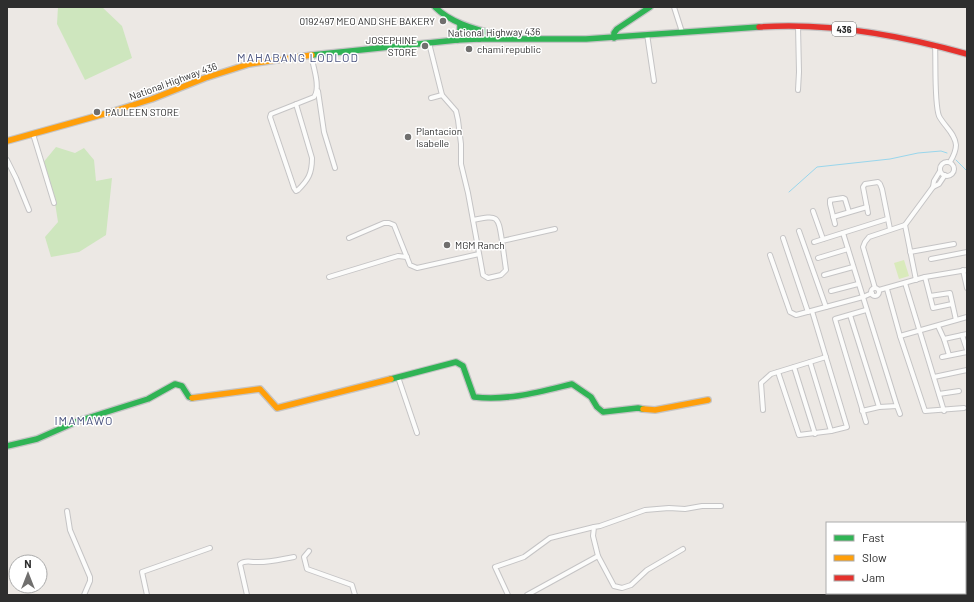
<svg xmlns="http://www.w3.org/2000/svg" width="974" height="602" font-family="Barlow,sans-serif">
<rect width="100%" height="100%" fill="#ece8e4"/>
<g fill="#cee6be">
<path d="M 58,7 L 102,7 L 122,26 L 132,58 L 85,80 L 57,24 Z"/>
<path d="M 56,147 L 75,153 L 84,148 L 94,160 L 96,181 L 112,178 L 106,235 L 79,252 L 51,257 L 45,237 L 58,222 L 55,203 L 42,164 Z"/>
</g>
<path fill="#d9eabb" d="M 904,260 L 909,276 L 899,279 L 894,263 Z"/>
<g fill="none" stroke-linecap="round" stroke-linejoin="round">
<g stroke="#99d6ec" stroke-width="1">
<path d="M 956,160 L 967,171"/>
<path d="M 789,192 L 817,167 L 890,159 L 918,153 L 941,151 L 947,153"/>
</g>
<defs>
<g id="street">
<path d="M 674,7 L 682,32"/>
<path d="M 798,26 L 799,72 L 798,90"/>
<path d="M 647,34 L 654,81"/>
<path d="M 429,43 L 442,95 L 456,111 L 458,120 L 461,144 L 461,164 L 468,193 L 483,275 L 488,278 L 501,275 L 506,270 L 502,241 L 555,229"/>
<path d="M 935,45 C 936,60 934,103 939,116 C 944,126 955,133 956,145 C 956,152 953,157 950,162"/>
<path d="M 318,91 L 324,132 L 335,168"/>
<path d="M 431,98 L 442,95"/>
<path d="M 296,104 L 312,158 C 312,174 308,180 298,190 L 296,191 L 294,188 L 270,117 L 271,114 L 314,97 C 321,88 313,66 311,55"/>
<path d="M 33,134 L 54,203"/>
<path d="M 7,160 L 16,178 L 29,210"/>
<circle cx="947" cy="169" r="7"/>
<path d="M 933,187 L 939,184 L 945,175"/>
<path d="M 813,211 L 823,239"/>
<path d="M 868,213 L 863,187 L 865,184 L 878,182 L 880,184 L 882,189 L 890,229"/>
<path d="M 833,217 L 867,207"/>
<path d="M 473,220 C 498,215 498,215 502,241"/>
<path d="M 835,224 L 830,204 L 830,200 L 843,198 L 845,199 L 849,212"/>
<path d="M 905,225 L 916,280"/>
<path d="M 799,231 L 826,307"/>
<path d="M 843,233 L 897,406 L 879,407 L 862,411"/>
<path d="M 349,238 L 384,223 L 389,223 L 394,225 L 410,265 L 417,268 L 479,254"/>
<path d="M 783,238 L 808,312"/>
<path d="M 814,242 L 887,219"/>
<path d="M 910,252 L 954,244"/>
<path d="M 770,255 L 790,312 L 796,315 L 863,297 L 872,293"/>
<path d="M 818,258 L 848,249"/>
<path d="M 931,259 L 967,252"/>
<path d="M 963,270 L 967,288"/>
<path d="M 824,275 L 853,267"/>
<path d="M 329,277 L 398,256 L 407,257"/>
<path d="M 925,277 L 933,308 L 952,304"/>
<path d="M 905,283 L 944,411"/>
<circle cx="875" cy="292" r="4"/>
<path d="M 875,288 L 863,247 L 865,242 L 869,237 L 905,225 L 933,187 L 934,181 L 940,171"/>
<path d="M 887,289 L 900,336 L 925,411 L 964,408"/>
<path d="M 879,290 L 925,277 L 967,270"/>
<path d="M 831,291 L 858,284"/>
<path d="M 930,296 L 950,293 L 956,320"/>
<path d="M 850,315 L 879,407"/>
<path d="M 938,326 L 944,339 L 949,355"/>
<path d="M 962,335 L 967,350"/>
<path d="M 900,336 L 967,317"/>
<path d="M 944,339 L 967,334"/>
<path d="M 942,357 L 967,352"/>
<path d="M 810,362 L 831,431"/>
<path d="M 794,367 L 815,434"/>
<path d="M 778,372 L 799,435 L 831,431 L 847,427 L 812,311"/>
<path d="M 398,377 L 417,433"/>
<path d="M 934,377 L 967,370"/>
<path d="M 939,394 L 959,391"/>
<path d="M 897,406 L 900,414"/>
<path d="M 763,410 L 761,383 L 771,374 L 826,357"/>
<path d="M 866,422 L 835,319 L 866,310"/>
<path d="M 67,511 L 70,530 L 90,577 L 90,581 L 84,595"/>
<path d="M 309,551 L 304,557 L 307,569 L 352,585 L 355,595"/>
<path d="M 598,556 L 614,586 L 622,588 L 631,585 L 647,570 L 683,549"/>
<path d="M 147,595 L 142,572 L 210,548"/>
<path d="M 247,595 L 240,564 C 245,560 249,562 255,562 C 268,563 282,559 294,557"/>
<path d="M 508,595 L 495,567 L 524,557 L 550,538 L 594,527"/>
<path d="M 527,595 L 598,556 L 593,536 L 594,527 L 600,526 L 645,510 L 669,508 L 685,509 L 702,506 L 721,506"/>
</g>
<g id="fast">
<path d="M 435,7 C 453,25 480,30 504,37"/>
<path d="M 460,24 L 479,39 L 586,39 L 759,27"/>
<path d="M 614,38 L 614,33 L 617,29 L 650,7"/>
<path d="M 457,40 L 460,32 L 460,24"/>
<path d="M 312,55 L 457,40 L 479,39"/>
<path d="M 391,379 L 456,362 L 463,366 L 474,397 C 508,401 539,392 572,384 L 591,397 L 597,407 L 603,412 L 638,408 L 643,409"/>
<path d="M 7,446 L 37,439 L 78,421 L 148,399 L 175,384 L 182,386 L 189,397 L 192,398"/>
</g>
<g id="slow">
<path d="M 7,141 L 111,112 L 152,99 L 205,78 L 249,64 L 312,55"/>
<path d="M 192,398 L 260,389 L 277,408 L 391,379"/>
<path d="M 643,409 L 655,410 L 708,400"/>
</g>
<path id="jam" d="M 759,27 C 829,22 900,35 967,54"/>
</defs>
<use href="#street" stroke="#c5c4c5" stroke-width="6"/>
<use href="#fast" stroke="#c5c4c5" stroke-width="8"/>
<use href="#slow" stroke="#c5c4c5" stroke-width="8"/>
<use href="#jam" stroke="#c5c4c5" stroke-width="8"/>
<use href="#street" stroke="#fcfcfb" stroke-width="4"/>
<use href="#fast" stroke="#30b455" stroke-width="5.5"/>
<use href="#slow" stroke="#ff9f0a" stroke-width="5.5"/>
<use href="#jam" stroke="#e5322d" stroke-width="5.5"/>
</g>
<g fill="#706f6e" stroke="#fff" stroke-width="1.5">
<circle cx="443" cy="21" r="4"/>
<circle cx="425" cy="46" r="4"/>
<circle cx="469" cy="49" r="4"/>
<circle cx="97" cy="112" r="4"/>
<circle cx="408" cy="137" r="4"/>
<circle cx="447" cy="245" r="4"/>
</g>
<g text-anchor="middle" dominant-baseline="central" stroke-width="3" stroke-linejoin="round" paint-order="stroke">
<rect fill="#fff" stroke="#6d6d6d" stroke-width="1" x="832" y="22" width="24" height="14" rx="3"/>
<g font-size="9" font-weight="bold" fill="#2e2e2e">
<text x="844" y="29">436</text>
</g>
<g font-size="10" fill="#2e2e2e" stroke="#fff" text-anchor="start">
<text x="435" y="21" text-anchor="end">0192497 MEO AND SHE BAKERY</text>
<text x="417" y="40" text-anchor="end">JOSEPHINE<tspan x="417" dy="12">STORE</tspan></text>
<text x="477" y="49">chami republic</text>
<text x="105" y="112">PAULEEN STORE</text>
<text x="416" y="131">Plantacion<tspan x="416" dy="12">Isabelle</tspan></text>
<text x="455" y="245">MGM Ranch</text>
</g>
<g font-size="10" fill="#2e2e2e" stroke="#fff">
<text transform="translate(494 32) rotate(-1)">National Highway 436</text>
<text transform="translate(173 81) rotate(-20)">National Highway 436</text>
</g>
<g font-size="12" letter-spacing="1" fill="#4d5680" stroke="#fff">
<text x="298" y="57">MAHABANG LODLOD</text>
<text x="84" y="420">IMAMAWO</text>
</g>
</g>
<rect width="974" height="602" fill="none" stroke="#2e2e2e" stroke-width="16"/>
<rect x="826" y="522" width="140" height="72" fill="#ffffff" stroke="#ababab"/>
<rect x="834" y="535" width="20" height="6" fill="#30b455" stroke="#ababab"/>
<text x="862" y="542" font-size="12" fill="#2e2e2e">Fast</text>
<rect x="834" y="555" width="20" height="6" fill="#ff9f0a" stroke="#ababab"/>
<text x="862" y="562" font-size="12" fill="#2e2e2e">Slow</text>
<rect x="834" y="575" width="20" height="6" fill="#e5322d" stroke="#ababab"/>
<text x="862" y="582" font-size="12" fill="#2e2e2e">Jam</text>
<g transform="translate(28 574)"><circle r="19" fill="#ffffff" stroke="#ababab"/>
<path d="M0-3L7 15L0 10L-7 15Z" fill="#706f6e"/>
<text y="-6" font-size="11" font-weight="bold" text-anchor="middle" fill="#2e2e2e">N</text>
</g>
</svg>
